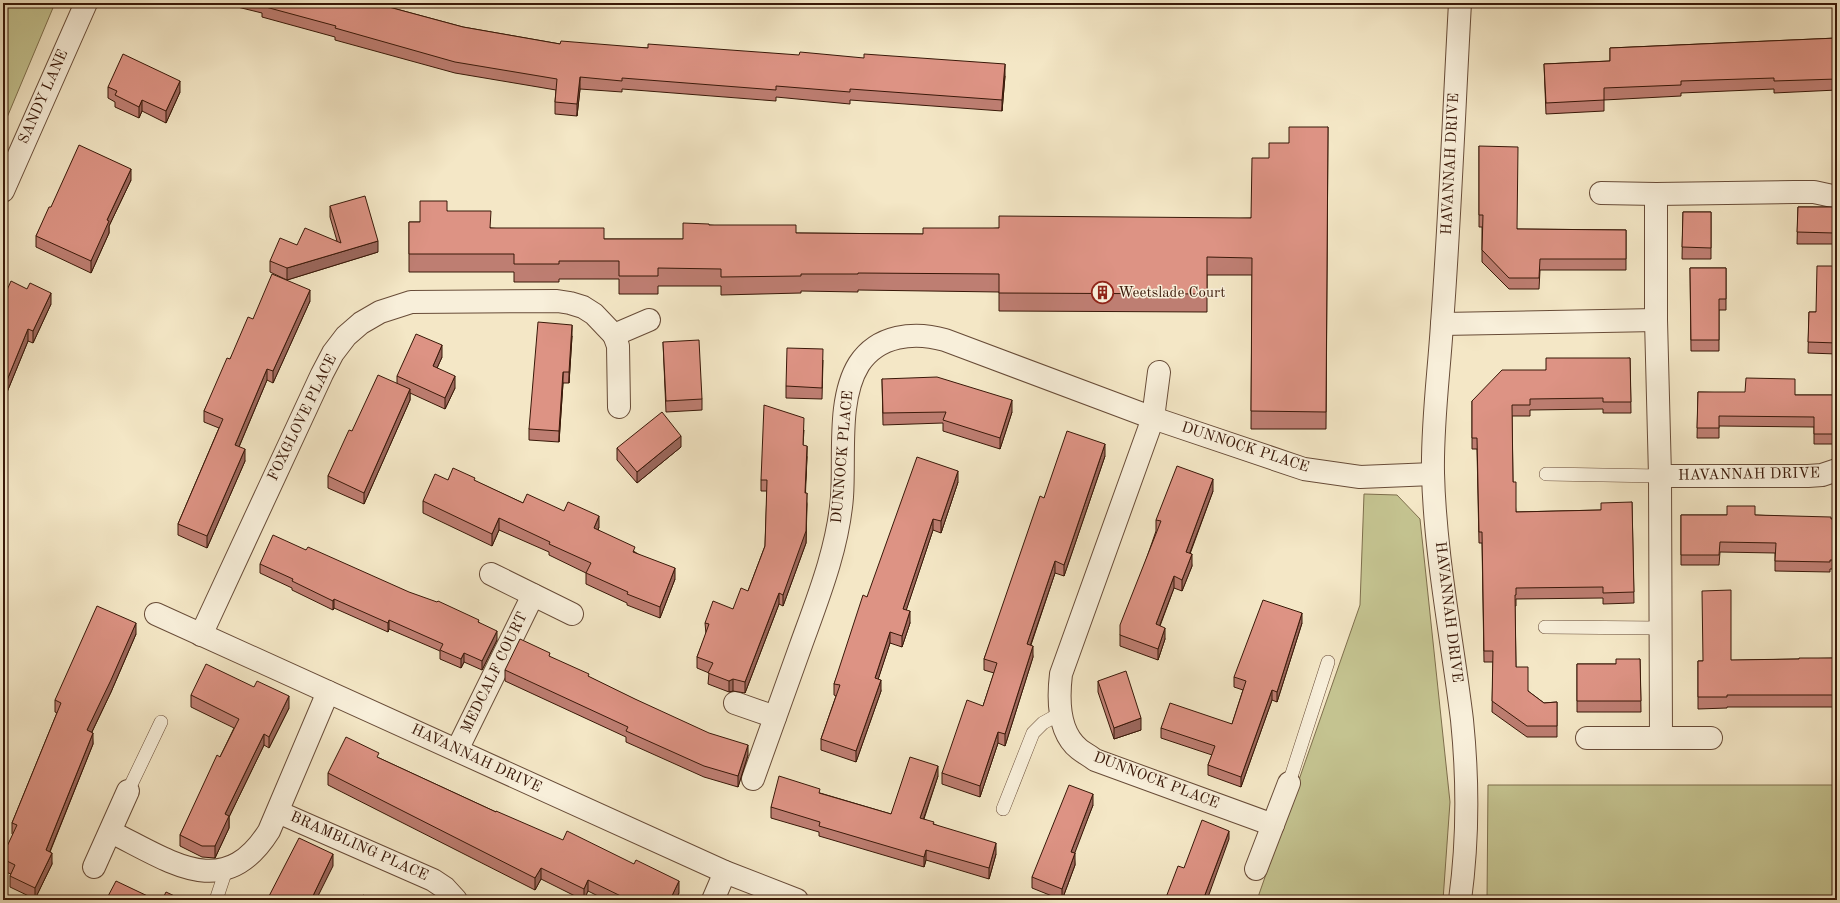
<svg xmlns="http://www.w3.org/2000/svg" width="1840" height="903" font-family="'Old Standard TT',serif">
<rect width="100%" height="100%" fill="#f4e7c6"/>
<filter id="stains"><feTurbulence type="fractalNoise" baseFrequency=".005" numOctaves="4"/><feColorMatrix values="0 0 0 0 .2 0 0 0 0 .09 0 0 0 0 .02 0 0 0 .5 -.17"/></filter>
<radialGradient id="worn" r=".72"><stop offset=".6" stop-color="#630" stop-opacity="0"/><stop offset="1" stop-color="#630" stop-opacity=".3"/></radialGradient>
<g fill="#c4c390" stroke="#7e6e4c">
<path d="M 3,3 L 55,3 L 3,127 Z"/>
<path d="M 1364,494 L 1397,495 L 1420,519 L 1450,802 L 1443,900 L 1257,900 L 1360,605 Z"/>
<path d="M 1488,785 L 1835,785 L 1837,900 L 1487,900 Z"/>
</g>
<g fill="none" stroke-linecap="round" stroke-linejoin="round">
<defs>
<g id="lane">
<path d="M 1546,474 L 1660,476"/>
<path d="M 1545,627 L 1660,628"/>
<path d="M 1289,783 L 1328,662"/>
<path d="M 128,791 L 161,722"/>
<path d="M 1003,809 L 1033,733 L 1043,723 L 1061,713"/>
<path d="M 216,900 L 226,870"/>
</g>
<g id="street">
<path d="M 1460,3 C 1454,110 1450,217 1442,324 C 1439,373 1432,423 1433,473 C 1435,555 1452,638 1462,720 C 1468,779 1468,841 1460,900"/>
<path d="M 3,191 L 86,3"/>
<path d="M 1601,193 L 1656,194 L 1794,192 L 1814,192 L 1837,197"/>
<path d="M 1656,194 L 1656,320 L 1660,476 L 1661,738"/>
<path d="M 1442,324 L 1656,320"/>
<path d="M 1159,372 L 1153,418 L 1061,674 C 1058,699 1058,732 1079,749 C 1084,753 1090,756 1095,760 L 1273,825"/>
<path d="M 619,407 L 618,346 L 614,335 L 649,320"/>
<path d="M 1660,476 L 1808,476 L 1822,475 L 1837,470"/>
<path d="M 491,574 L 572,614"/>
<path d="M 156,614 L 725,872 L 797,900"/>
<path d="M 201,635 L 322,374 L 333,353 L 346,336 L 361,323 L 380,312 L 411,302 L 557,301 L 570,303 L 583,307 L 594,314 L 614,335"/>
<path d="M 735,703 L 775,717"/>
<path d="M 1587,738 L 1711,738"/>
<path d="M 457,750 L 533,595"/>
<path d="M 753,779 C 769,734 785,690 801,645 C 818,598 838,548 842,497 C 845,456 837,399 859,364 C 878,335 914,331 945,340 L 1153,418 L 1304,469 L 1360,477 L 1433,474"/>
<path d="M 278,812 L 433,880 L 445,888 L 456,900"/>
<path d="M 111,832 C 170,861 224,903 269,831 L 328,692"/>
<path d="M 94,867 L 128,791"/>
<path d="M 1256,869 L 1289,783"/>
<path d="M 713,900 L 725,872"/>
</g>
</defs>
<use href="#lane" stroke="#684c38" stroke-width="14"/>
<use href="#street" stroke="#684c38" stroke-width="24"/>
<use href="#lane" stroke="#f8efda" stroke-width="13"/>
<use href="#street" stroke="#f8efda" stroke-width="22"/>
</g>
<g fill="#be7e72" stroke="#391808">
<path d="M 221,3 L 374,3 L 463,27 L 560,44 L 648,48 L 1005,76 L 1002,111 L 850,100 L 850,104 L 776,97 L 776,101 L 622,89 L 622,92 L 580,89 L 577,116 L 555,114 L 555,102 L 556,90 L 455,73 L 335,40 L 335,37 L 262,17 L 262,13 Z"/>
<path d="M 1837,38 L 1837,90 L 1774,93 L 1774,89 L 1681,93 L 1681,96 L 1604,100 L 1604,111 L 1546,114 L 1544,64 L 1610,61 L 1610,48 Z"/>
<path d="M 108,87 L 180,92 L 166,123 L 142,111 L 139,118 L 115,107 L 115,102 L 108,98 Z"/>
<path d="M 1328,127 L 1326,429 L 1251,429 L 1252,275 L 1207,275 L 1207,312 L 999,311 L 999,292 L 858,290 L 858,292 L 801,291 L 801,293 L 721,295 L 721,286 L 658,286 L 658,294 L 619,294 L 619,279 L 559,279 L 559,282 L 514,282 L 514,272 L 409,272 L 409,222 L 420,222 L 447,211 L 491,228 L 604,239 L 683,239 L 709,225 L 796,233 L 923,234 L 999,228 L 1251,218 L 1269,158 L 1289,143 Z"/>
<path d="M 1479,146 L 1517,229 L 1626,230 L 1626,270 L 1540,270 L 1539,289 L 1509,289 L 1482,262 L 1482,227 L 1479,227 Z"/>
<path d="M 131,180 L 109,226 L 109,233 L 91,273 L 36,247 L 36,236 L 51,207 Z"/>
<path d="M 330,206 L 378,252 L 287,280 L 270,272 L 270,261 L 297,245 L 337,241 L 330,217 Z"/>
<path d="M 1798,207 L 1834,207 L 1834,244 L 1797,244 Z"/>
<path d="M 1683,212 L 1711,212 L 1711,259 L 1682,259 Z"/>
<path d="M 1837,266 L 1837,354 L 1808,353 L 1809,312 L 1816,312 Z"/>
<path d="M 1690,268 L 1726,268 L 1726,310 L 1719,310 L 1719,351 L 1691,351 Z"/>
<path d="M 3,299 L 51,304 L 33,343 L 28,341 L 5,397 L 3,396 Z"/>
<path d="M 310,301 L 273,383 L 267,380 L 239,447 L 245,461 L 207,548 L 178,535 L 178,524 L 219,428 L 204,422 L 204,411 L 230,359 L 253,319 Z"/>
<path d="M 572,336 L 569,383 L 563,383 L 559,442 L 529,440 L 529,429 Z"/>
<path d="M 663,342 L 702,399 L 702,410 L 666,412 Z"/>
<path d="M 442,357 L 437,368 L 455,388 L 445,409 L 410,393 L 410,400 L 364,504 L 328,488 L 328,476 L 352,431 L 397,383 L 397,376 Z"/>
<path d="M 1630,358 L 1631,413 L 1603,413 L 1603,409 L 1530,410 L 1530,416 L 1512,416 L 1513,482 L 1516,512 L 1601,510 L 1632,502 L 1634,603 L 1603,604 L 1603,598 L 1516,599 L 1516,606 L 1515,606 L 1516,667 L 1528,691 L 1544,703 L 1557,702 L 1557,737 L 1527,737 L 1492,712 L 1493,662 L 1484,662 L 1482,543 L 1479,543 L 1477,449 L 1472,449 L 1472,401 L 1546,370 Z"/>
<path d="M 823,360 L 822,399 L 786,398 L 786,386 Z"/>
<path d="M 882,379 L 1012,412 L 1000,449 L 943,431 L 943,423 L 883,425 Z"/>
<path d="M 1698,392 L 1795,395 L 1837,395 L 1837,444 L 1814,444 L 1814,427 L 1719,426 L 1719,438 L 1697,438 Z"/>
<path d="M 804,430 L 803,445 L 807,457 L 805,493 L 807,504 L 806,543 L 783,606 L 779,604 L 745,693 L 733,691 L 729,692 L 708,684 L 709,673 L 697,668 L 697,657 L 706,634 L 705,623 L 733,609 L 748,591 L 765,546 L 767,491 L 761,491 L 761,480 Z"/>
<path d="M 681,447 L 637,483 L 617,460 L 617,448 Z"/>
<path d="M 1105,456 L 1064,576 L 1055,573 L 1031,645 L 1033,657 L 1005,746 L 998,743 L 980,797 L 942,784 L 942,773 L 983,706 L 994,673 L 984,670 L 984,659 L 1044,498 Z"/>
<path d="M 448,480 L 475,481 L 523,503 L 599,527 L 598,530 L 635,552 L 675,579 L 660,618 L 627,605 L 627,603 L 586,584 L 586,573 L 549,555 L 549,552 L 499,530 L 492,546 L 423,513 L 423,501 Z"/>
<path d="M 958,482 L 941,533 L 933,530 L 906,610 L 910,623 L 902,647 L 890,643 L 878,679 L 881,691 L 856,762 L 821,750 L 821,739 L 836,696 L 834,695 L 834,684 L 867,597 Z"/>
<path d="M 1213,491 L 1190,554 L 1192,566 L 1182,591 L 1174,588 L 1160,626 L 1165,639 L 1158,660 L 1120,646 L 1120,635 L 1156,531 L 1156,520 Z"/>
<path d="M 1681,515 L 1755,515 L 1837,519 L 1837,569 L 1830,569 L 1830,572 L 1775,571 L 1775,553 L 1720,552 L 1719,565 L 1681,565 Z"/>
<path d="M 306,550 L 479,622 L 497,640 L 482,670 L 464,662 L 461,668 L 440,659 L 440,651 L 389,629 L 388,632 L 334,608 L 333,610 L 292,590 L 292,588 L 260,573 L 260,564 Z"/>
<path d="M 1302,623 L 1277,702 L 1272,700 L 1241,787 L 1208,775 L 1208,765 L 1212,755 L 1161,738 L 1161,728 L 1232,724 L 1243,690 L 1234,687 L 1234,677 Z"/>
<path d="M 136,634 L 111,692 L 92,732 L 93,744 L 50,852 L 52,864 L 35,899 L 10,887 L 10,876 L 11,874 L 3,871 L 3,855 L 13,835 L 12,834 L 12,823 L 57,713 L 55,712 L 55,700 Z"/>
<path d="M 550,657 L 589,677 L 748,755 L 738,787 L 704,777 L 626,742 L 626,737 L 505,681 L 505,670 Z"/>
<path d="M 1837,658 L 1837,707 L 1727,707 L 1727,708 L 1698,709 L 1698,661 L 1799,659 Z"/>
<path d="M 1640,659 L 1641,712 L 1577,712 L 1577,664 L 1616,664 Z"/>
<path d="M 1098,681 L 1141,730 L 1114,739 L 1098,692 Z"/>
<path d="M 191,695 L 289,708 L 269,748 L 264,745 L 229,817 L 229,828 L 215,858 L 202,857 L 180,846 L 180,835 L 220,757 L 234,728 L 191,707 Z"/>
<path d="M 379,758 L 496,812 L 679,893 L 675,900 L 606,900 L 588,891 L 583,900 L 541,879 L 535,890 L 328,785 L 328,773 Z"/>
<path d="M 938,776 L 924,819 L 934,824 L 996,854 L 989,879 L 926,860 L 924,867 L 819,836 L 819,832 L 771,818 L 771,807 L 820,793 L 891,814 Z"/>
<path d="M 1093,805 L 1074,853 L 1075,865 L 1062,900 L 1032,888 L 1032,877 Z"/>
</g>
<g fill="#9b675c" stroke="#391808">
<path d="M 1005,64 L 1005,76 L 1002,111 L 1002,100 Z"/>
<path d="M 580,77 L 580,89 L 577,116 L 577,104 Z"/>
<path d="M 180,81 L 180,92 L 166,123 L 166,111 Z"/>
<path d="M 142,100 L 142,111 L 139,118 L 139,107 Z"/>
<path d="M 131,169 L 131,180 L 109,226 L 109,233 L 91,273 L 91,261 L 107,220 Z"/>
<path d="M 378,241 L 378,252 L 287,280 L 287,268 Z"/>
<path d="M 310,290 L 310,301 L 273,383 L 273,371 Z"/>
<path d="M 51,293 L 51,304 L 33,343 L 33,331 Z"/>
<path d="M 572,325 L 572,336 L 569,383 L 569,372 Z"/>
<path d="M 28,329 L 28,341 L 5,397 L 5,385 Z"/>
<path d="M 442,345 L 442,357 L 433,377 L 433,366 Z"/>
<path d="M 267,369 L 267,380 L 235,456 L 235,445 Z"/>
<path d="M 563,372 L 563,383 L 559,442 L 559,431 Z"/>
<path d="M 455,376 L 455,388 L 445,409 L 445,398 Z"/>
<path d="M 410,389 L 410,400 L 364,504 L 364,493 Z"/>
<path d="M 1012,400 L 1012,412 L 1000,449 L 1000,438 Z"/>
<path d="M 681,436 L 681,447 L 637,483 L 637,472 Z"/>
<path d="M 1105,444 L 1105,456 L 1064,576 L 1064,565 Z"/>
<path d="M 807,446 L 807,457 L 805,504 L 805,493 Z"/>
<path d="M 245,449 L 245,461 L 207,548 L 207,536 Z"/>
<path d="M 958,471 L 958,482 L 941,533 L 941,521 Z"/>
<path d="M 1213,479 L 1213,491 L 1186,563 L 1186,552 Z"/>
<path d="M 807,493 L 806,543 L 783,606 L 783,595 Z"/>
<path d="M 599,516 L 599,527 L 594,539 L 594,528 Z"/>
<path d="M 499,518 L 499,530 L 492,546 L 492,534 Z"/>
<path d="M 933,519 L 933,530 L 903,620 L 903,609 Z"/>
<path d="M 1192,554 L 1192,566 L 1182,591 L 1182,580 Z"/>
<path d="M 1055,561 L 1055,573 L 1027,655 L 1027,644 Z"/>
<path d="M 675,568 L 675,579 L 660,618 L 660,607 Z"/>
<path d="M 1174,576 L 1174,588 L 1156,635 L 1156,624 Z"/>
<path d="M 779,593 L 779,604 L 745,693 L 745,682 Z"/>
<path d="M 334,599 L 334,608 L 333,610 L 333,601 Z"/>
<path d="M 910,611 L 910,623 L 902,647 L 902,636 Z"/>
<path d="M 1302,613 L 1302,623 L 1277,702 L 1277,692 Z"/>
<path d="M 389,620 L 389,629 L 388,632 L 388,623 Z"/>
<path d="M 136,623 L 136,634 L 111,692 L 87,742 L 87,730 Z"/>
<path d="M 1165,628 L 1165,639 L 1158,660 L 1158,649 Z"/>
<path d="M 497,631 L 497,640 L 482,670 L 482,661 Z"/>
<path d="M 890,632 L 890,643 L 875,689 L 875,678 Z"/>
<path d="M 1033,646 L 1033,657 L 1005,746 L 1005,734 Z"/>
<path d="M 464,653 L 464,662 L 461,668 L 461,659 Z"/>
<path d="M 733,679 L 733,691 L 729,692 L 729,681 Z"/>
<path d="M 881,680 L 881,691 L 856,762 L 856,751 Z"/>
<path d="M 1272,690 L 1272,700 L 1241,787 L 1241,777 Z"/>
<path d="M 289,696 L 289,708 L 269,748 L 269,737 Z"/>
<path d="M 1141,718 L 1141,730 L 1114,739 L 1114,728 Z"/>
<path d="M 998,732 L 998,743 L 980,797 L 980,786 Z"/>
<path d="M 93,733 L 93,744 L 46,861 L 46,850 Z"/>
<path d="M 264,734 L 264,745 L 229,817 L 229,828 L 215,858 L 215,846 L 225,814 Z"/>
<path d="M 748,745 L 748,755 L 738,787 L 738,776 Z"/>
<path d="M 938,766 L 938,776 L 920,829 L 920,818 Z"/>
<path d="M 1093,794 L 1093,805 L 1071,863 L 1071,852 Z"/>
<path d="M 1229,831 L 1229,839 L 1207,900 L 1203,900 Z"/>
<path d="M 996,843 L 996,854 L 989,879 L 989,868 Z"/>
<path d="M 926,850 L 926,860 L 924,867 L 924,857 Z"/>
<path d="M 52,853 L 52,864 L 35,899 L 35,888 Z"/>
<path d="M 1075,853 L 1075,865 L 1062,900 L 1062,889 Z"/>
<path d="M 333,854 L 333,866 L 316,900 L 311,900 Z"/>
<path d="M 541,868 L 541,879 L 535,890 L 535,878 Z"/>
<path d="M 588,880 L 588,891 L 584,900 L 584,889 Z"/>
<path d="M 679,881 L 679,893 L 675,900 L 670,900 Z"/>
</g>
<g fill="#dd9384" stroke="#391808">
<path d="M 263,3 L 374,3 L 463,27 L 560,44 L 561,41 L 648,48 L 648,44 L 799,55 L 800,52 L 864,58 L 864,54 L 1005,64 L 1002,100 L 850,89 L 850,92 L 776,86 L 776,90 L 622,78 L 622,81 L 580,77 L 577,104 L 555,102 L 557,79 L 455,62 L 335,28 L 336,26 L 262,6 Z"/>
<path d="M 1837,38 L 1837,79 L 1774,81 L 1774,78 L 1681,81 L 1681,85 L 1604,88 L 1604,100 L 1546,103 L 1544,64 L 1610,61 L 1610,48 Z"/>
<path d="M 123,54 L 180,81 L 166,111 L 142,100 L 139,107 L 115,95 L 117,91 L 108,87 Z"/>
<path d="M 1289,127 L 1328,127 L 1326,412 L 1251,411 L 1252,258 L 1207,257 L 1207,294 L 999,293 L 999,274 L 858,273 L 858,274 L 801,274 L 801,276 L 721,277 L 721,269 L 658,268 L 658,276 L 619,276 L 619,261 L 559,261 L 559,264 L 514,264 L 514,254 L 409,254 L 409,222 L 420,222 L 420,201 L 447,201 L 447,211 L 491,211 L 490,228 L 604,228 L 604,239 L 683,239 L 683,223 L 709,224 L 709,225 L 796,225 L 796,233 L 923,234 L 923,228 L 999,228 L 999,216 L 1251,218 L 1252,158 L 1269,158 L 1269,143 L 1289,143 Z"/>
<path d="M 79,145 L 131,169 L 107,220 L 109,221 L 91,261 L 36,236 L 49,207 L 51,207 Z"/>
<path d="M 1479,146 L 1518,147 L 1517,229 L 1626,230 L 1626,259 L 1540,259 L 1539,278 L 1509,278 L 1482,250 L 1483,215 L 1479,215 Z"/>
<path d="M 365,196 L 378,241 L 287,268 L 270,261 L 280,238 L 297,245 L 305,228 L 341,243 L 330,206 Z"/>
<path d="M 1798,207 L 1834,207 L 1834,233 L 1797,232 Z"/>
<path d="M 1683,212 L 1711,212 L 1711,248 L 1682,247 Z"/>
<path d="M 1817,266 L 1837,266 L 1837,343 L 1808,342 L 1809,312 L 1816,312 Z"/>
<path d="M 1690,268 L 1726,268 L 1726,299 L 1719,299 L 1719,340 L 1691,340 Z"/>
<path d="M 272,274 L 310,290 L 273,371 L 267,369 L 235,445 L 245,449 L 207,536 L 178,524 L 223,419 L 204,411 L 227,358 L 230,359 L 248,317 L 253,319 Z"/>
<path d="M 11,281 L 27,289 L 30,283 L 51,293 L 33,331 L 28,329 L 5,385 L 3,384 L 3,299 Z"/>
<path d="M 538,322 L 572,325 L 569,372 L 563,372 L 559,431 L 529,429 Z"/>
<path d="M 416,334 L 442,345 L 433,366 L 455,376 L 445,398 L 397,376 Z"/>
<path d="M 699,340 L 702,399 L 666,401 L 663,342 Z"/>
<path d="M 787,348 L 823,349 L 822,388 L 786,386 Z"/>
<path d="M 1546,358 L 1630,358 L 1631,402 L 1603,402 L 1603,398 L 1530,399 L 1530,405 L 1512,405 L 1513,482 L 1516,482 L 1516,512 L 1601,510 L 1601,503 L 1632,502 L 1634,592 L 1603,593 L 1603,587 L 1516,588 L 1516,595 L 1515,595 L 1516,667 L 1528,667 L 1528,691 L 1544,703 L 1557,702 L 1557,726 L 1527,726 L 1492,701 L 1493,651 L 1484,651 L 1482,532 L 1479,532 L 1477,438 L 1472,438 L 1472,401 L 1502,370 L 1546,370 Z"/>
<path d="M 378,375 L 410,389 L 364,493 L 328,476 L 349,430 L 352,431 Z"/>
<path d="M 937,377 L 1012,400 L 1000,438 L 943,420 L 946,412 L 883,413 L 882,379 Z"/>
<path d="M 1746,378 L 1795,379 L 1795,395 L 1837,395 L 1837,434 L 1814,434 L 1814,417 L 1719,416 L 1719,428 L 1697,428 L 1698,392 L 1745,392 Z"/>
<path d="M 764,405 L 804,418 L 803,445 L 807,446 L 805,493 L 807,493 L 806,531 L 783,595 L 779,593 L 745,682 L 733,679 L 729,681 L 708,673 L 713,663 L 697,657 L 709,624 L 705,623 L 713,601 L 733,609 L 741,588 L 748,591 L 765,546 L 767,480 L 761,480 Z"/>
<path d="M 662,412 L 681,436 L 637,472 L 617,448 Z"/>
<path d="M 1067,431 L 1105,444 L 1064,565 L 1055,561 L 1027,644 L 1033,646 L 1005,734 L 998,732 L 980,786 L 942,773 L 967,700 L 983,706 L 997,663 L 984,659 L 1040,496 L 1044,498 Z"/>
<path d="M 917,457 L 958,471 L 941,521 L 933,519 L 903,609 L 910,611 L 902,636 L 890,632 L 875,678 L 881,680 L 856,751 L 821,739 L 840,685 L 834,684 L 863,595 L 867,597 Z"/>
<path d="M 1177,466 L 1213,479 L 1186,552 L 1192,554 L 1182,580 L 1174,576 L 1156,624 L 1165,628 L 1158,649 L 1120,635 L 1120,625 L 1161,521 L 1156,520 Z"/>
<path d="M 453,468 L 475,478 L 474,480 L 523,503 L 527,494 L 564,511 L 568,502 L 599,516 L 594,528 L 635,547 L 633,552 L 675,568 L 660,607 L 627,594 L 628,592 L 586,573 L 591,563 L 549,544 L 550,542 L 499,518 L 492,534 L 423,501 L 435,474 L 448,480 Z"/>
<path d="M 1727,506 L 1755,506 L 1755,515 L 1831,517 L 1831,519 L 1837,519 L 1837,560 L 1830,560 L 1830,562 L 1775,561 L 1776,543 L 1720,542 L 1719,555 L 1681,555 L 1681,515 L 1727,515 Z"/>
<path d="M 273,535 L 306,550 L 308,547 L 409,592 L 437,602 L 438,601 L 479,620 L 478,622 L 497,631 L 482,661 L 464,653 L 461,659 L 440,650 L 443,644 L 389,620 L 388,623 L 334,599 L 333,601 L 292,581 L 293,579 L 260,564 Z"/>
<path d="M 1731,590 L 1731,660 L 1799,659 L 1799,658 L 1837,658 L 1837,695 L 1727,695 L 1727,697 L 1698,697 L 1698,661 L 1703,661 L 1702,591 Z"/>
<path d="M 1263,600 L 1302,613 L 1277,692 L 1272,690 L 1241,777 L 1208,765 L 1215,746 L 1161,728 L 1170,703 L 1232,724 L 1246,681 L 1234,677 Z"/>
<path d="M 97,606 L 136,623 L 111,680 L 87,730 L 93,733 L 46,850 L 52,853 L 35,888 L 10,876 L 15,865 L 3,859 L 3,855 L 17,825 L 12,823 L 61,703 L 55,700 Z"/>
<path d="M 520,639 L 550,653 L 549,656 L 589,674 L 588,676 L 635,699 L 709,733 L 748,745 L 738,776 L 704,766 L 626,731 L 628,727 L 505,670 Z"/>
<path d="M 1616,659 L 1640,659 L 1641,701 L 1577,701 L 1577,664 L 1616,664 Z"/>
<path d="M 206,664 L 254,687 L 257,681 L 289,696 L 269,737 L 264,734 L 225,814 L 229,816 L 215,846 L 202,846 L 180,835 L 217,755 L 220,757 L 239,719 L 191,695 Z"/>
<path d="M 1126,671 L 1141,718 L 1114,728 L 1098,681 Z"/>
<path d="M 346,737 L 379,753 L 377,757 L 496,812 L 496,811 L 563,840 L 567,831 L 634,864 L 636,860 L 679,881 L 670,900 L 629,900 L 588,880 L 584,889 L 541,868 L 535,878 L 328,773 Z"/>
<path d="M 910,757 L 938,766 L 920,818 L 934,822 L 933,824 L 996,843 L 989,868 L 926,850 L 924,857 L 819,826 L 820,822 L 771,807 L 779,776 L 820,789 L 819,793 L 891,814 Z"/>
<path d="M 1069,785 L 1093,794 L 1071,852 L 1075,853 L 1062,889 L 1032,877 Z"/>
<path d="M 1202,820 L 1229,831 L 1203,900 L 1165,900 L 1178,866 L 1184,868 Z"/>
<path d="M 299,838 L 333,854 L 311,900 L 267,900 Z"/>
<path d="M 116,881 L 156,900 L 106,900 Z"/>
<path d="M 166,892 L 183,900 L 162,900 Z"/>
<path d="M 363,895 L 373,900 L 360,900 Z"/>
</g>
<defs>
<symbol id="building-ring" viewBox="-11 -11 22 22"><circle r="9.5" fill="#f8efda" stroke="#8f2418" stroke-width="1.5"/><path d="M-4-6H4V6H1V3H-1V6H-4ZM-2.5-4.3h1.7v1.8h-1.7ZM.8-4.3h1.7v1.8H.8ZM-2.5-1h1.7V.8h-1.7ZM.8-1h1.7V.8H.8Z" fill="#8f2418"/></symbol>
</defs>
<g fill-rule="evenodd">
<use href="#building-ring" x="1090" y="280" width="25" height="25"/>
</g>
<g text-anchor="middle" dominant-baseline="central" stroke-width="3" stroke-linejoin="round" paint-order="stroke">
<g font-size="15" fill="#391808" stroke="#f8efda">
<text transform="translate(44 97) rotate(-66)">SANDY LANE</text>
<text transform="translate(1451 164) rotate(-87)">HAVANNAH DRIVE</text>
<text transform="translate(303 418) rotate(-64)">FOXGLOVE PLACE</text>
<text transform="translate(1245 448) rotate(18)">DUNNOCK PLACE</text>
<text transform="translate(843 457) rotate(-85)">DUNNOCK PLACE</text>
<text transform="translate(1749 475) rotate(-1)">HAVANNAH DRIVE</text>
<text transform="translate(1448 612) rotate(83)">HAVANNAH DRIVE</text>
<text transform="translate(495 673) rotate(-64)">MEDCALF COURT</text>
<text transform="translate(476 759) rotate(25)">HAVANNAH DRIVE</text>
<text transform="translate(1156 781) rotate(21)">DUNNOCK PLACE</text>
<text transform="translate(359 847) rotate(24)">BRAMBLING PLACE</text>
</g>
<g font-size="15" fill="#391808" stroke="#f8efda" text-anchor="start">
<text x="1118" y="293">Weetslade Court</text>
</g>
</g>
<rect width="1840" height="903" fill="none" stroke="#f4e7c6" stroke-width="16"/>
<rect x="4" y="4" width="1832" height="895" fill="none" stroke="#391808" stroke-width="2"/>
<rect x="8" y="8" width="1824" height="887" fill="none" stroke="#391808"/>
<rect width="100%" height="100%" filter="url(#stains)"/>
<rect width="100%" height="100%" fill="url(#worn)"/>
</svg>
